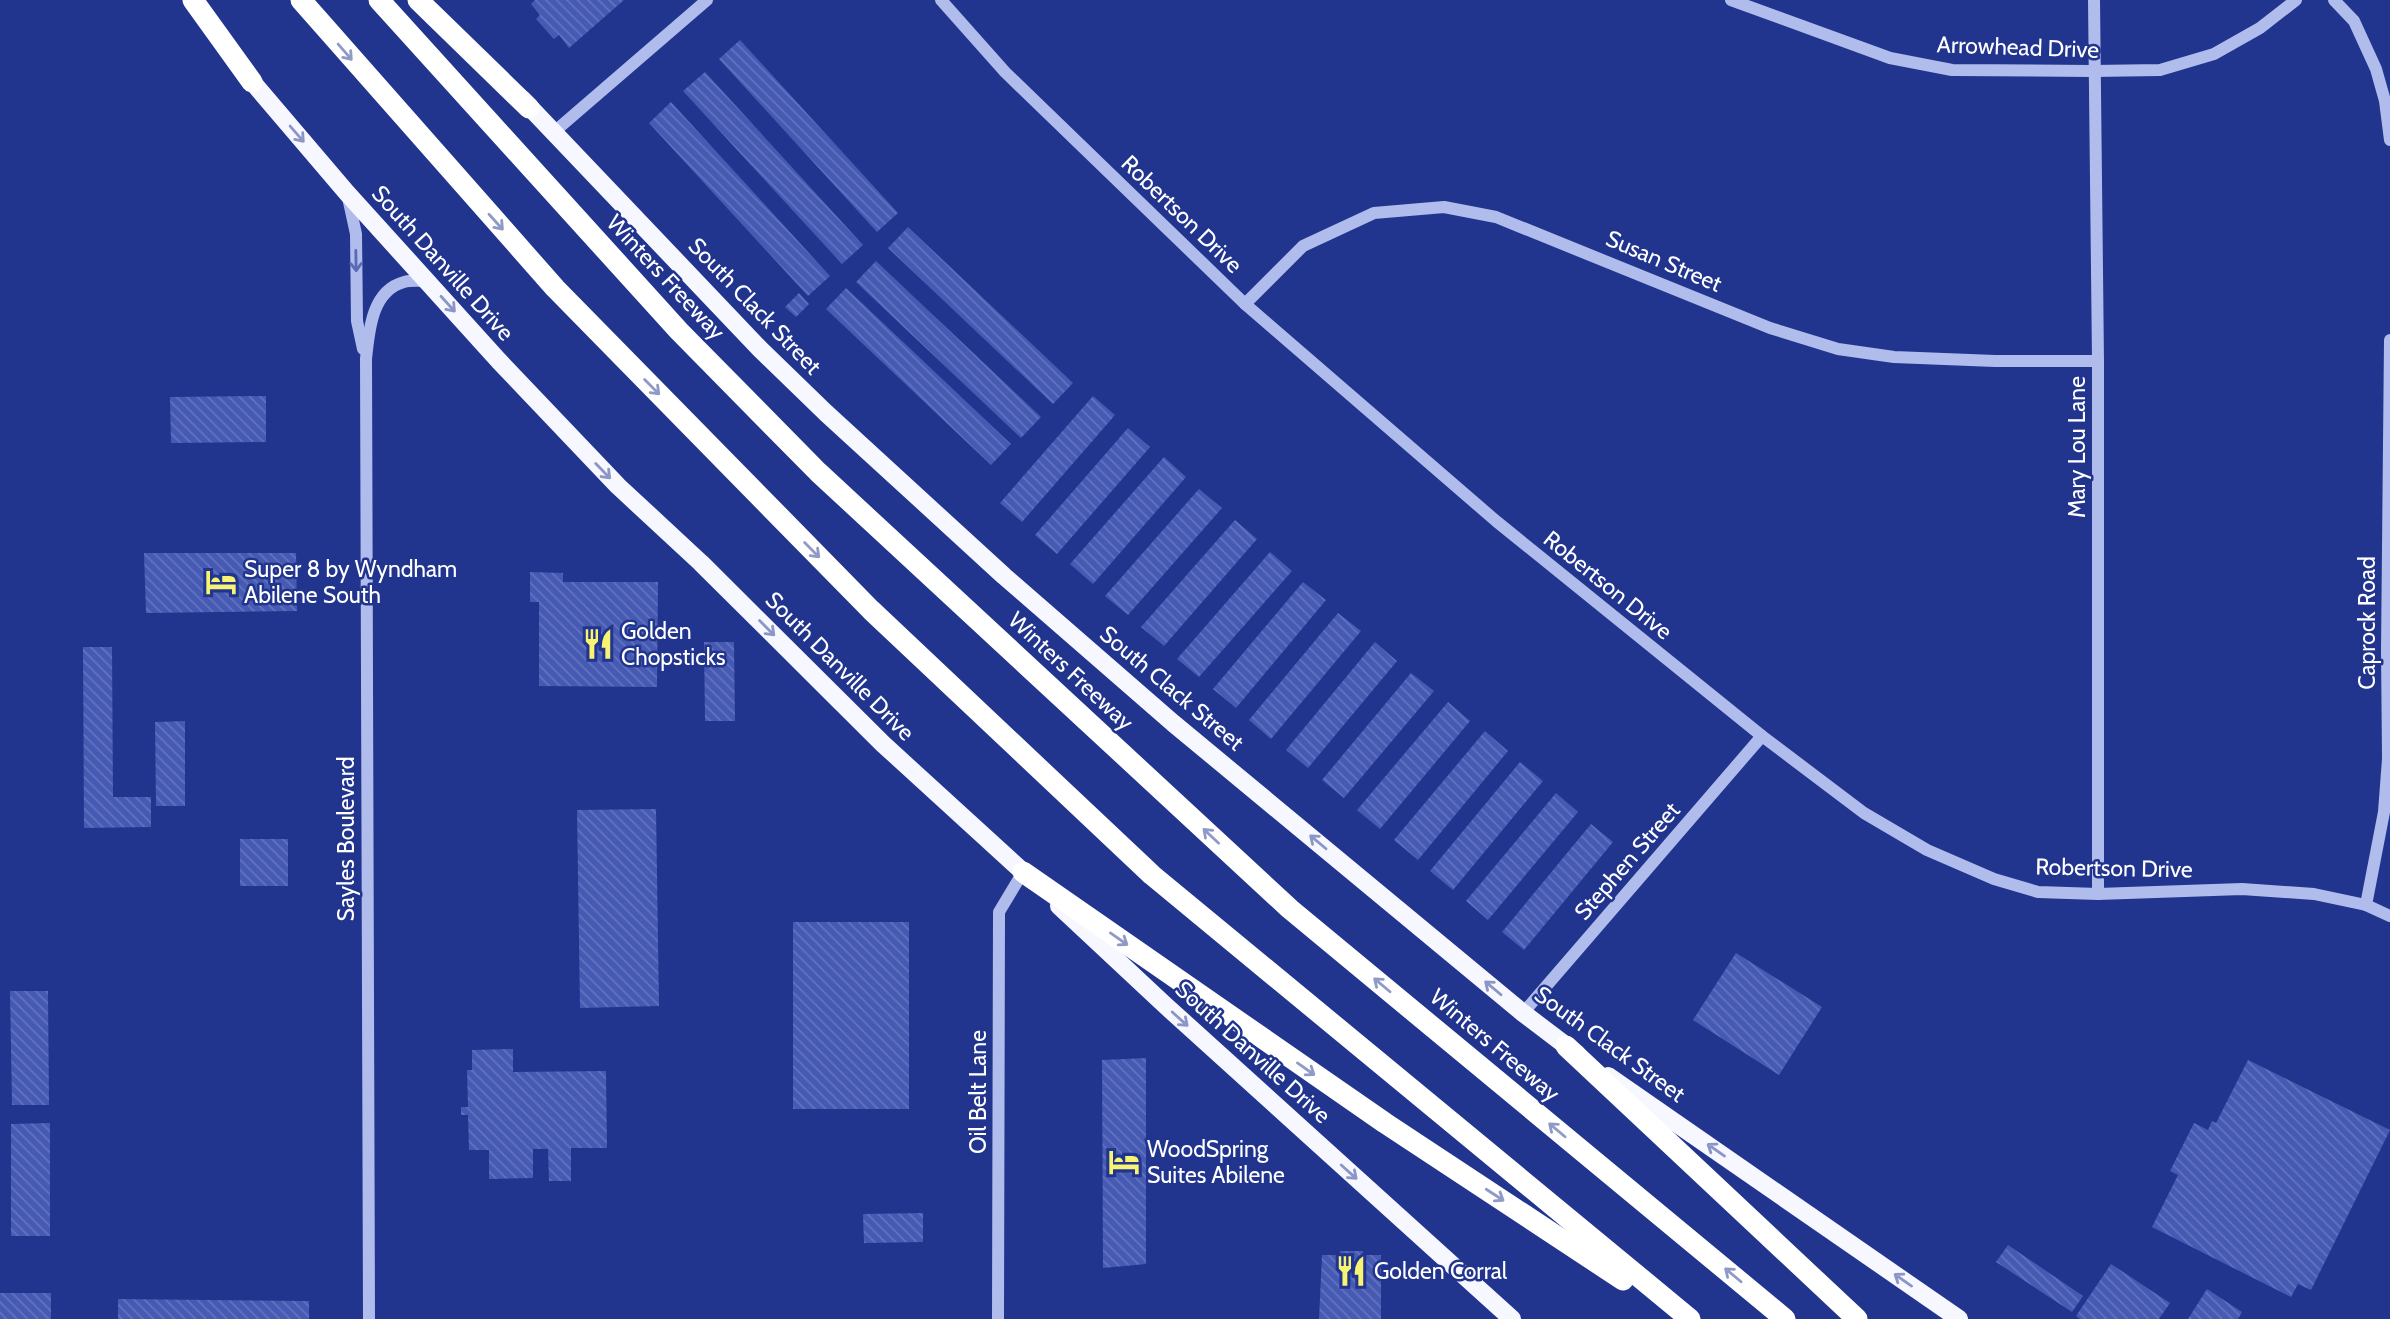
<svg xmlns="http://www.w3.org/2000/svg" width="2390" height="1319" font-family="Cabin,sans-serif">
<defs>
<pattern id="building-back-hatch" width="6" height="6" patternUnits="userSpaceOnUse" patternTransform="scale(1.75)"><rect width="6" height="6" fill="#465ab3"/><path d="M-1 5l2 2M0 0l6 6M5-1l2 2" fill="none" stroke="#6273be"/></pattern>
</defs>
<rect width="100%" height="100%" fill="#21348e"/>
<g fill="url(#building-back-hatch)">
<path d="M 535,0 L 624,0 L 569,48 L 559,35 L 554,39 L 536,19 L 540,15 L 531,4 Z"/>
<path d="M 740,40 L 898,213 L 877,232 L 719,59 Z"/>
<path d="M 705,72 L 863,245 L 842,264 L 683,91 Z"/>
<path d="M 671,102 L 830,276 L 808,296 L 649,123 Z"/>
<path d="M 908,227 L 1073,383 L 1053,404 L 888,248 Z"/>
<path d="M 876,261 L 1041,417 L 1021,438 L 856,282 Z"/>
<path d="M 846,288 L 1011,444 L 991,465 L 826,309 Z"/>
<path d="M 799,293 L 809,304 L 796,317 L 785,307 Z"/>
<path d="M 266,396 L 266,442 L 171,443 L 170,397 Z"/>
<path d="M 1093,396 L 1115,415 L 1022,522 L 1000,503 Z"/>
<path d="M 1128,428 L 1150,447 L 1057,554 L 1035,535 Z"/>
<path d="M 1164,457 L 1186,477 L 1093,584 L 1070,564 Z"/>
<path d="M 1199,489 L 1222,508 L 1128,615 L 1105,596 Z"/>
<path d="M 1235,520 L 1257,539 L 1164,646 L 1141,627 Z"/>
<path d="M 1270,552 L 1292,571 L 1199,677 L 1177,659 Z"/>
<path d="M 144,553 L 296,553 L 297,611 L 146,613 Z"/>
<path d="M 530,572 L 563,573 L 563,582 L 658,582 L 657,687 L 539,686 L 539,602 L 530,602 Z"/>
<path d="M 1303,582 L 1326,600 L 1236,708 L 1213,689 Z"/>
<path d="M 1338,613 L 1361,631 L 1271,739 L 1249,720 Z"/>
<path d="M 704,642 L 734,642 L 735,721 L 705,721 Z"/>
<path d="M 1375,642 L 1397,661 L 1308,768 L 1286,750 Z"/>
<path d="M 83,647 L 112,647 L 113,797 L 151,797 L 151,827 L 84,828 Z"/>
<path d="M 1411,673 L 1434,691 L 1344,798 L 1322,780 Z"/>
<path d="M 1448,702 L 1470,721 L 1380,829 L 1357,810 Z"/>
<path d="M 185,721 L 185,806 L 156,806 L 155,722 Z"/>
<path d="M 1485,731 L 1508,751 L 1418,860 L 1394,840 Z"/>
<path d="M 1520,762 L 1543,781 L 1453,890 L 1430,871 Z"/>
<path d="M 1556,793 L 1578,812 L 1488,920 L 1466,901 Z"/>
<path d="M 656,809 L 659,1006 L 580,1008 L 577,810 Z"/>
<path d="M 1591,824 L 1613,842 L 1524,950 L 1502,932 Z"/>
<rect x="240" y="839" width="48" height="47"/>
<rect x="793" y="922" width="116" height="187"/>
<path d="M 1736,953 L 1822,1007 L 1779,1075 L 1693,1020 Z"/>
<path d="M 10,991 L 48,991 L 49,1105 L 12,1105 Z"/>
<path d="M 513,1049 L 513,1072 L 606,1071 L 607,1148 L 571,1148 L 571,1181 L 549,1181 L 548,1149 L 533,1149 L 533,1178 L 489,1179 L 489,1150 L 469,1150 L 468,1115 L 461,1115 L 461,1107 L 468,1107 L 467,1070 L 472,1070 L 472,1050 Z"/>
<path d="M 1146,1058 L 1146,1264 L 1103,1268 L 1102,1060 Z"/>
<path d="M 2248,1060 L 2390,1130 L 2311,1290 L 2298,1284 L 2291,1297 L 2152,1227 L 2178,1175 L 2170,1171 L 2194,1123 L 2208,1130 L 2212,1121 L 2216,1123 Z"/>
<path d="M 50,1123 L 50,1236 L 11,1236 L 11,1124 Z"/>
<path d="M 923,1213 L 923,1242 L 864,1243 L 863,1214 Z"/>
<path d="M 2008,1245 L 2083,1296 L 2072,1312 L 1996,1262 Z"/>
<path d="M 1340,1251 L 1363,1251 L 1363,1255 L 1381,1255 L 1381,1319 L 1319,1319 L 1322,1255 L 1340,1255 Z"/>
<path d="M 2111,1264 L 2170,1303 L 2159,1319 L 2080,1319 L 2076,1316 Z"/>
<path d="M 2207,1289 L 2242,1312 L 2238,1319 L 2188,1319 Z"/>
<rect x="0" y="1293" width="51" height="26"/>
<path d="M 118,1299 L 309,1301 L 309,1319 L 118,1319 Z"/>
</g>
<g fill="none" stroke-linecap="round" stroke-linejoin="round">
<g stroke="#b0bcec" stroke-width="12">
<path d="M 941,0 L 1005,72 L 1245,304 L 1496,521 L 1762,736 L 1864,813 L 1927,850 L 1994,879 L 2038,892 L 2098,894 L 2242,889 L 2314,894 L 2366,905 L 2390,916"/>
<path d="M 1731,0 L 1890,58 L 1952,70 L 2093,71 L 2160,70 L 2214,54 L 2260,28 L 2296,0"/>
<path d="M 2094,0 L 2098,361 L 2098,894"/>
<path d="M 2334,0 L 2354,21 L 2376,69 L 2385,101 L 2390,140"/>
<path d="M 554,132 L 707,0"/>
<path d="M 347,193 L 356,234 L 357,321 L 363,349"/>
<path d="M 1245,304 L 1303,246 L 1374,213 L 1444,207 L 1496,217 L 1770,328 L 1838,349 L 1894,357 L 1995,361 L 2098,361"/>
<path d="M 2366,905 L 2384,812 L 2388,759 L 2387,651 L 2390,340"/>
<path d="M 1523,1013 L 1762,736"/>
<path d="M 369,1319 L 366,359 C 369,332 371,291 404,282 C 411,280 420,281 427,281"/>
<path d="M 998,1319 L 999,912 L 1023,872"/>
</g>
<g stroke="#f6f7ff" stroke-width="18">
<path d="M 243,71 L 347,193 L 499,361 L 618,486 L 701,563 L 883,744 L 1032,880"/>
<path d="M 522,99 L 760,349 L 826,413 L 1004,576 L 1173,723 L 1523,1013 L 1577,1054"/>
<path d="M 1059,906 L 1166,1006 L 1512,1319"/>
<path d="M 1608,1076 L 1959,1319"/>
</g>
<g stroke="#fff" stroke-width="21">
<path d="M 193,0 L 252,82"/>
<path d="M 301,0 L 555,288 L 871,610 L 1152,875 L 1690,1319"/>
<path d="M 379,0 L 679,331 L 818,472 L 1290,909 L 1785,1319"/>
<path d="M 418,0 L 529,108"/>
<path d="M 1023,872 L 1385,1123 L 1623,1280"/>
<path d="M 1566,1046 L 1857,1319"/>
</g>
</g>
<defs><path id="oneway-shaft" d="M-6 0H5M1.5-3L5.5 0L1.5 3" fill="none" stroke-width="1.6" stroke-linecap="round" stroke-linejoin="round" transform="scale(1.75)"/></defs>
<g stroke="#909ac6">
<use href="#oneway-shaft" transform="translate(345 52) rotate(49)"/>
<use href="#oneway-shaft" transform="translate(496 222) rotate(48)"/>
<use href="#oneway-shaft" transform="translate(652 387) rotate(45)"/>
<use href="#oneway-shaft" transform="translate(812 550) rotate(45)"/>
<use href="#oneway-shaft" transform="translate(1211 836) rotate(-137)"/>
<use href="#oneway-shaft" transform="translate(1119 939) rotate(35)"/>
<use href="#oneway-shaft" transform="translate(1382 985) rotate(-140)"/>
<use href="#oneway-shaft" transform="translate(1306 1069) rotate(35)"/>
<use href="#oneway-shaft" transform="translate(1557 1130) rotate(-140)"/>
<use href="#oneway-shaft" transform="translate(1495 1195) rotate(33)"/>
<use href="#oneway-shaft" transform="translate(1733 1275) rotate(-140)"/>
</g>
<g stroke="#8c96c6">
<use href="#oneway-shaft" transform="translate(297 134) rotate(49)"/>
<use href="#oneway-shaft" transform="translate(448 304) rotate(48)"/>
<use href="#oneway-shaft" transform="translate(603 471) rotate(46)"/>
<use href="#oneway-shaft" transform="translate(767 628) rotate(45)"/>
<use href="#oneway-shaft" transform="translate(1318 842) rotate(-140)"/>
<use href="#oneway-shaft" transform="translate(1493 988) rotate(-140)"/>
<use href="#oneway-shaft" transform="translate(1180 1019) rotate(42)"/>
<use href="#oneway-shaft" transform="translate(1716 1150) rotate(-145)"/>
<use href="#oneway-shaft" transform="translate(1349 1172) rotate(42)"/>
<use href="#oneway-shaft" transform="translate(1903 1280) rotate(-145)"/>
</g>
<use stroke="#5a6ab4" href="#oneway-shaft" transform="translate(356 261) rotate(89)"/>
<defs>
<symbol id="hotel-bare" viewBox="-9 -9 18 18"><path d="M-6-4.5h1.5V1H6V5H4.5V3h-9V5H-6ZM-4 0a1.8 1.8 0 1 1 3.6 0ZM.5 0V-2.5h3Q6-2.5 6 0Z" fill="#f8f472" stroke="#21348e" stroke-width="2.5" paint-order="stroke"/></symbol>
<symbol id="restaurant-bare" viewBox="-9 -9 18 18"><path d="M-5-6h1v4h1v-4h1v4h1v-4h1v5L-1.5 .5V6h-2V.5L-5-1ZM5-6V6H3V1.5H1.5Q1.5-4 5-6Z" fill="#f8f472" stroke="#21348e" stroke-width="2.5" paint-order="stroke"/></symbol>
</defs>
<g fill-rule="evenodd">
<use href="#hotel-bare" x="199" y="560" width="44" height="44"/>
<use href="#restaurant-bare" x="576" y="622" width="44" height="44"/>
<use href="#hotel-bare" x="1102" y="1140" width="44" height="44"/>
<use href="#restaurant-bare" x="1329" y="1249" width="44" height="44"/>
</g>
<g text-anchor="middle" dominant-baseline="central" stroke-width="5" stroke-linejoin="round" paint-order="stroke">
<g font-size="23" fill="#fff" stroke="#21348e">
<text transform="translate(2018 47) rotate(2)">Arrowhead Drive</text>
<text transform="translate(1182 214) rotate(44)">Robertson Drive</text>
<text transform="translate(1664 261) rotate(23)">Susan Street</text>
<text transform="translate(443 263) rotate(48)">South Danville Drive</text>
<text transform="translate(666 277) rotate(47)">Winters Freeway</text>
<text transform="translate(755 306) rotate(46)">South Clack Street</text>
<text transform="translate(2077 447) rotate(-90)">Mary Lou Lane</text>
<text transform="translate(1608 585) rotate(39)">Robertson Drive</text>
<text transform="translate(2367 623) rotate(-90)">Caprock Road</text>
<text transform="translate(840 666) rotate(45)">South Danville Drive</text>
<text transform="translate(1071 671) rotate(43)">Winters Freeway</text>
<text transform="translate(1172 688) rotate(40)">South Clack Street</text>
<text transform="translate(346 839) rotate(-90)">Sayles Boulevard</text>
<text transform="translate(1627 861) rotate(-49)">Stephen Street</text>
<text transform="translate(2114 868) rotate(1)">Robertson Drive</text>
<text transform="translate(1610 1044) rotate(36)">South Clack Street</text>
<text transform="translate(1495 1045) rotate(40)">Winters Freeway</text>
<text transform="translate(1253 1052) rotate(42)">South Danville Drive</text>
<text transform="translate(978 1092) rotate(-90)">Oil Belt Lane</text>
</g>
<g font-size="23" fill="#fff" stroke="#21348e" text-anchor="start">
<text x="244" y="569">Super 8 by Wyndham<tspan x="244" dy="26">Abilene South</tspan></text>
<text x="621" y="631">Golden<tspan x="621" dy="26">Chopsticks</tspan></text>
<text x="1147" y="1149">WoodSpring<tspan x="1147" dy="26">Suites Abilene</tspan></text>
<text x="1374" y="1271">Golden Corral</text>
</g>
</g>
</svg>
